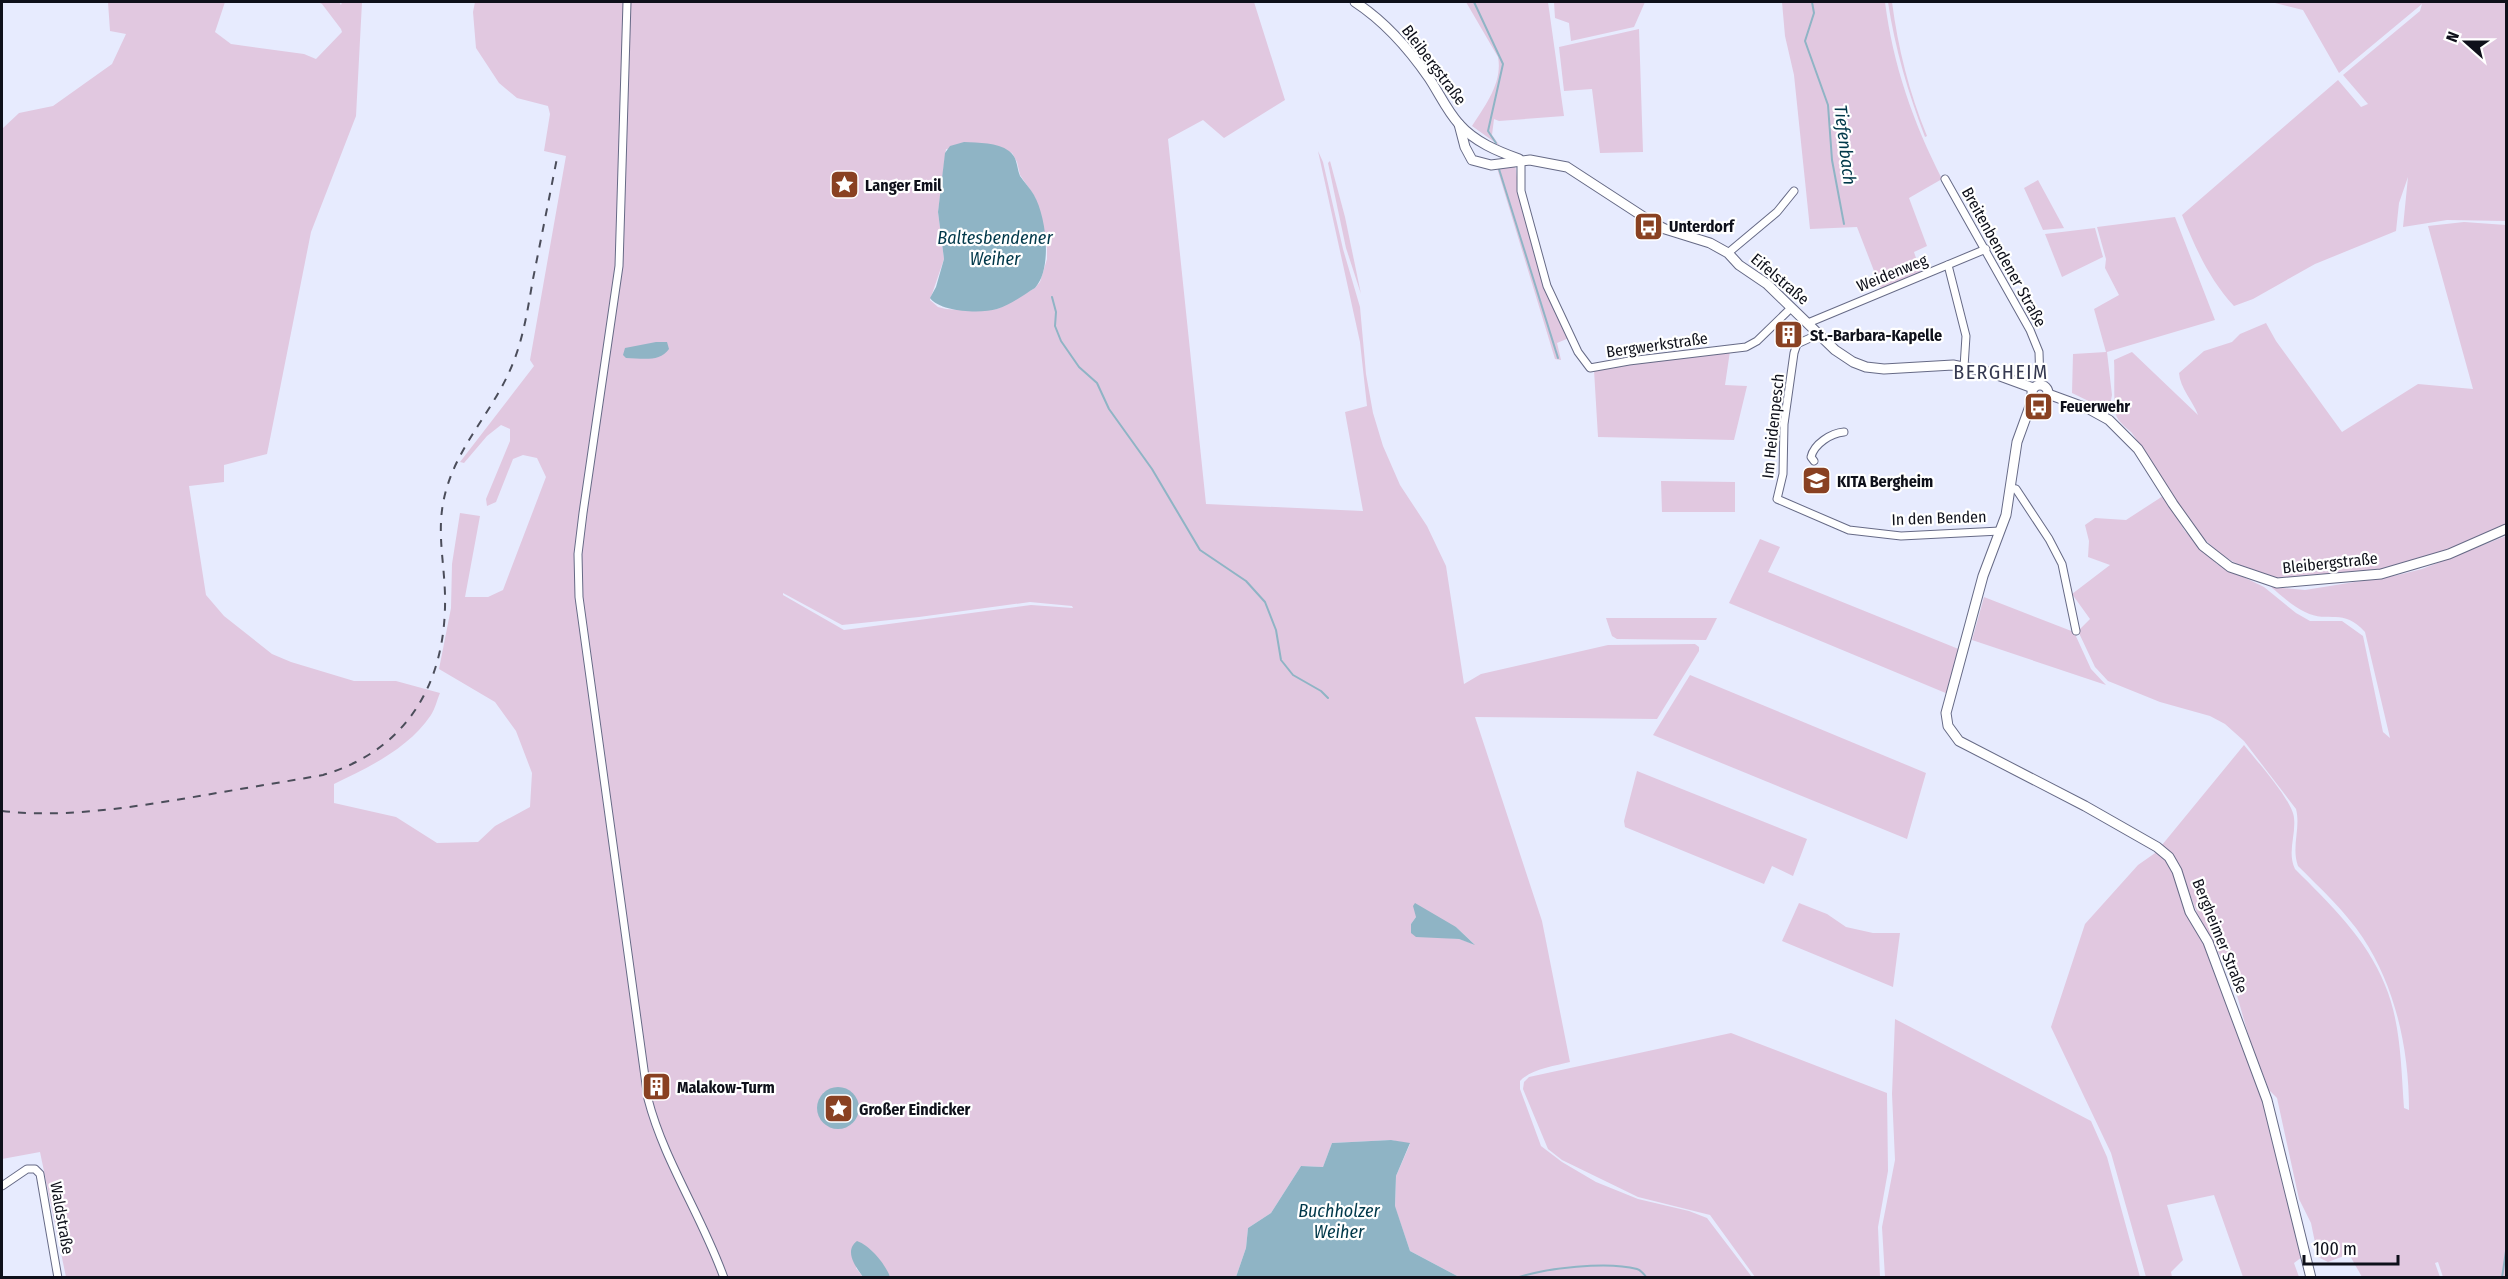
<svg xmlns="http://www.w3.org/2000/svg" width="2508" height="1279" font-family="'Fira Sans Condensed',sans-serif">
<rect width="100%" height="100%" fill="#e7ebfe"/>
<g fill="#e1c8e0" fill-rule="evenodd">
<path d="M 108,2 L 225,2 L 215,32 L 231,44 L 304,54 L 316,59 L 342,32 L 341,29 L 322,4 L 318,2 L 339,2 L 341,5 L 342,2 L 362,2 L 356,116 L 311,232 L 267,454 L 224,465 L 224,482 L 189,486 L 206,595 L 224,616 L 272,654 L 291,662 L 354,681 L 396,681 L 440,693 C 437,700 435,709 431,715 C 408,749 369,767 334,784 L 334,803 L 396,817 L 437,843 L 478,842 L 495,826 L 530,807 L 532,773 L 516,731 L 495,702 L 439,669 L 451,608 L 452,564 L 460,513 L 480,516 L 465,597 L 488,597 L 503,590 L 546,477 L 537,458 L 523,455 L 513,459 L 496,502 L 487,506 L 486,499 L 510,441 L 510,429 L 501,425 L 487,436 L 464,463 L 460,462 L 534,366 L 530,360 L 566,156 L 544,151 L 550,114 L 548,106 L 517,98 L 499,83 L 476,48 L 473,12 L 475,2 L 1254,2 L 1285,100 L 1224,138 L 1203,120 L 1168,139 L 1206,504 L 1363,511 L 1345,412 L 1367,406 L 1360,342 L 1318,151 L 1323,162 L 1343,249 L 1360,307 L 1366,374 L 1373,413 L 1383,446 L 1400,485 L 1427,526 L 1446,566 L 1464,684 L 1481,674 L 1608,645 L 1695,644 L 1699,647 L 1699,651 L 1657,719 L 1475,717 L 1542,921 L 1570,1062 C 1554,1066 1531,1069 1520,1081 L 1520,1089 L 1541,1146 L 1562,1162 L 1596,1182 L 1638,1199 L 1689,1211 L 1707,1218 L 1752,1277 L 1459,1277 L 1410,1251 L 1395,1207 L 1396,1176 L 1410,1144 L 1391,1140 L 1332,1143 L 1323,1167 L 1301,1166 L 1271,1213 L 1248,1228 L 1246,1248 L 1236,1277 L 890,1277 L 883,1265 L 869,1249 L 856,1268 L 863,1277 L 66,1277 L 40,1152 L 2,1159 L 2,129 L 19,113 L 53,106 L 112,64 L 126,34 L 110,31 ZM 998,146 L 1012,153 L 1017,162 L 1020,175 L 1035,197 L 1047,248 L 1047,259 L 1040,282 L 1035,288 L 997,309 L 974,311 L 946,309 L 938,307 L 930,300 L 944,259 L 938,212 L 946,149 ZM 783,593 L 842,625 L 919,617 L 1030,602 L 1072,606 L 1073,608 L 1031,605 L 844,630 L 783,595 ZM 1416,917 L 1456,927 L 1474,944 L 1459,939 L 1439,937 L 1411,924 ZM 824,1092 L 856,1119 L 851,1124 L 839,1128 L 818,1103 Z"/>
<path d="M 1466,2 L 1548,2 L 1564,116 L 1499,121 L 1494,119 L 1492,135 L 1500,146 L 1472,126 C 1485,106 1503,82 1498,57 Z"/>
<path d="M 1554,2 L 1645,2 L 1634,27 L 1571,41 L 1569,23 L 1555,18 Z"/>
<path d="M 1782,2 L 1885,2 C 1893,65 1913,122 1942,179 L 1909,198 L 1927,246 L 1914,252 L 1921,273 L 1881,289 L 1857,227 L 1810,229 L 1794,75 L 1785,36 Z"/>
<path d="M 1888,2 L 1892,2 C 1898,48 1909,92 1927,136 L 1925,137 C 1908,92 1895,49 1888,2 Z"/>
<path d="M 2271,2 L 2506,2 L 2506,221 L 2447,220 L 2403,227 L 2408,177 L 2399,203 L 2396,231 L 2315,264 L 2253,299 L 2234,306 C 2209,279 2196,249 2182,215 L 2338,80 L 2361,107 L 2368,104 L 2343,75 L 2420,11 L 2422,4 L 2339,73 L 2303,10 Z"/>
<path d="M 1639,29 L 1643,152 L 1600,153 L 1592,89 L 1564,91 L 1559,47 Z"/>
<path d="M 1330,161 L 1345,217 L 1361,294 L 1346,248 L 1328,163 Z"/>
<path d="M 1515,164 L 1519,191 L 1546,286 L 1569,338 L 1557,343 L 1561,360 L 1555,359 L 1497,168 Z"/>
<path d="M 2038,180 L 2064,228 L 2065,228 L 2043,230 L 2024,188 Z"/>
<path d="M 2175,217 L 2215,320 L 2107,352 L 2112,395 L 2109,411 L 2072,393 L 2073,354 L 2106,352 L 2094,309 L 2119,295 L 2105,268 L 2106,259 L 2097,227 Z"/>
<path d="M 2464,222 L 2506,225 L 2506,525 C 2439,558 2304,605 2235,563 C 2202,544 2183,514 2163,482 C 2152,466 2143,447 2131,432 C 2126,428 2118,421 2116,415 C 2113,400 2115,376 2114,360 L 2132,352 L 2198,415 C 2193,401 2180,388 2179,373 L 2204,351 L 2232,342 L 2240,334 L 2266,323 L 2276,341 L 2342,432 L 2418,384 L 2473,389 L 2428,226 Z"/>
<path d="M 2095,228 L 2103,257 L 2062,277 L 2045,234 Z"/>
<path d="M 1730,351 L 1725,385 L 1747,386 L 1734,440 L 1598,437 L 1594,370 Z"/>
<path d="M 1661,481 L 1735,482 L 1735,512 L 1662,512 Z"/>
<path d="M 2163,496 L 2185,531 L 2217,564 L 2264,587 L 2296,613 L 2310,621 L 2342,621 L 2363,636 L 2383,732 L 2390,738 L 2365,632 C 2343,607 2329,624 2305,612 C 2293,607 2281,595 2271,587 L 2305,590 L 2398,575 L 2422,569 L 2506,536 L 2506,1277 L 2443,1277 L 2438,1262 L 2435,1263 L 2440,1277 L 2362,1277 L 2349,1254 L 2328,1262 L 2318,1257 L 2311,1223 L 2299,1199 L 2277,1098 L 2269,1090 L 2250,1041 L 2232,978 L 2197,913 L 2179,865 L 2162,845 L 2244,745 C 2256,760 2293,801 2294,818 C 2296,836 2287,852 2295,869 C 2329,903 2367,939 2385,985 C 2401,1023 2401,1067 2404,1108 L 2409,1110 C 2409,1050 2396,988 2363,938 C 2346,912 2320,888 2298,866 C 2291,847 2301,828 2296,809 L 2244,741 L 2225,724 L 2210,716 L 2160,702 L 2108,681 L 2095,667 L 2078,631 L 2090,619 L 2072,594 L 2110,565 L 2088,557 L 2089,541 L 2085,525 L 2095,518 L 2126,520 Z"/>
<path d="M 1760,539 L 1780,547 L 1768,572 L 1961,650 L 1948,694 L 1729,603 Z"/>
<path d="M 1984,597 L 2074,632 L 2091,669 L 2106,685 L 1972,640 Z"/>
<path d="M 1606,618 L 1717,618 L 1706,640 L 1617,639 L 1612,636 Z"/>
<path d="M 1690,675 L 1926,773 L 1907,839 L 1653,735 Z"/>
<path d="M 1637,771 L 1807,839 L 1793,876 L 1772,866 L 1764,884 L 1625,827 L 1624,821 Z"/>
<path d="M 2158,851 L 2174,869 L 2210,953 L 2262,1091 L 2302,1257 L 2294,1263 L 2299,1277 L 2243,1277 L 2214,1195 L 2167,1205 L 2183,1260 L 2171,1272 L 2172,1277 L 2146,1277 L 2111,1153 L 2051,1027 L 2085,924 L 2138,865 Z"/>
<path d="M 1799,903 L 1827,914 L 1846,927 L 1873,933 L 1900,933 L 1893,987 L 1782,941 Z"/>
<path d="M 1895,1019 L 2091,1121 L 2107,1157 L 2140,1277 L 1885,1277 L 1882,1227 L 1895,1160 L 1892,1094 Z"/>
<path d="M 1731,1033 L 1887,1093 L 1888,1171 L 1878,1227 L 1880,1277 L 1755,1277 L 1710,1215 L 1638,1197 L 1562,1160 L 1548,1149 L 1523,1089 L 1524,1082 L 1529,1077 Z"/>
</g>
<g fill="#8fb4c5">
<path d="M 964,142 C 979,143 997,142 1009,151 C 1018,158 1016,166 1020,176 C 1024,182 1030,188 1034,195 C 1046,216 1053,268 1035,288 C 1023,295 1011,305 997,309 C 981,314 940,312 930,298 L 936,287 L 944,259 L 938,212 L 945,153 L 950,146 Z"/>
<path d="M 656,342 L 667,342 L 669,349 C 659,363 641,358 626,358 L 623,355 L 625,348 Z"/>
<path d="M 1415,903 L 1456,927 L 1475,945 L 1459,939 L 1416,937 L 1411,933 L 1411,924 L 1416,917 L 1413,906 Z"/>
<circle cx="838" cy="1108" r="21"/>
<path d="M 1391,1140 L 1410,1143 L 1396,1176 L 1395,1206 L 1410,1251 L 1459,1277 L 1236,1277 L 1246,1248 L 1248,1228 L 1271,1213 L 1301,1166 L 1323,1167 L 1332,1143 Z"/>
<path d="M 857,1241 C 871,1246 886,1265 890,1277 L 863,1277 C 855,1266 844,1251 857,1241 Z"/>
</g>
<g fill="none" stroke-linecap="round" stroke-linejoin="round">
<g stroke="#8fb4c5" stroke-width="2">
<path d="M 1474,2 L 1503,64 L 1488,131 L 1496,143"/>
<path d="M 1812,2 L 1814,13 L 1805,41 L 1828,105 L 1832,160 L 1844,224"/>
<path d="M 1499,169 L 1558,358"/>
<path d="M 1052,297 L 1056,312 L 1055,326 L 1061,341 L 1079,367 L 1097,383 L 1109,409 L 1152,469 L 1200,550 L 1246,581 L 1265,602 L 1276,630 L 1281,660 L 1293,675 L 1321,691 L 1328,698"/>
<path d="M 1516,1278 C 1546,1268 1607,1261 1637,1269 C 1641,1270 1644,1274 1647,1278"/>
<path d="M 2502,1278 L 2506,1251"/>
</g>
<defs>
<g id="street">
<path d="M 627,2 L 619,266 L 583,513 L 578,554 L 579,597 L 648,1099 C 664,1161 702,1216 724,1278"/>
<path d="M 1521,160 L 1521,191 L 1547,286 L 1578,352 L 1590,368 L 1629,361 L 1746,347 L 1757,341 L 1791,308"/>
<path d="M 1945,179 L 2030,330 L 2039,352 L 2040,385"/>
<path d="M 1728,253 L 1777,212 L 1794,191"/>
<path d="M 1948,265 L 1966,336 L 1964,367"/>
<path d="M 1808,323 L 1986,249"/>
<path d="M 1819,334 L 1797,344 L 1794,353 L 1784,424 L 1783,474 L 1777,499 L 1849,530 L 1901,536 L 2000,531"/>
<path d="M 1814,461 L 1811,457 C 1814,444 1831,433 1844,432"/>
<path d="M 2011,488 L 2016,489 L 2049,539 L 2062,564 L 2076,631"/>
<path d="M 2,1186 L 27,1169 L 35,1169 L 40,1174 L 58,1278"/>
</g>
<g id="secondary">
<path d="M 1355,2 C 1384,21 1409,49 1429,78 C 1439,93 1447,111 1459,124 C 1475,142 1497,151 1519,159"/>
<path d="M 1459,124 L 1465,147 L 1472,160 L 1491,165 L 1530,160 L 1567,167 L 1653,223 L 1665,229 L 1710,243 L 1728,253 L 1739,265 L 1767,284 L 1835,350 L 1853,362 L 1866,367 L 1884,369 L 1953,365 L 1992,373 L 2033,388"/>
<circle cx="2040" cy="393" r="8"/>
<path d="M 2048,394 L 2089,409 L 2109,420 L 2138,449 L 2173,504 L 2203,546 L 2230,567 L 2277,583 L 2381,574 L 2449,554 L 2506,529"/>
<path d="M 2033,398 L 2017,442 L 2006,515 L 1983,576 L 1946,713 L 1948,726 L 1959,741 L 2085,806 L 2157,847 L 2169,857 L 2177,871 L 2190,912 L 2208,942 L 2267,1100 L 2311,1278"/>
</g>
</defs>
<use href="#street" stroke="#666a86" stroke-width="9"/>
<use href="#secondary" stroke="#666a86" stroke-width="11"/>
<use href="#street" stroke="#fff" stroke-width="7"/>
<use href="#secondary" stroke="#fff" stroke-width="9"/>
<path stroke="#4b4d5a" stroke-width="2" stroke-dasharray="8 8" stroke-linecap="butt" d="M 2,811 C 64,818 126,808 188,798 C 233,790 278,783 323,775 C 408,750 447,681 445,595 C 444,556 435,526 447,487 C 461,441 496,407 513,363 C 524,336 528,307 533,279 C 541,239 549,199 557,158"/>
</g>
<defs>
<symbol id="sight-square" viewBox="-11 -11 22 22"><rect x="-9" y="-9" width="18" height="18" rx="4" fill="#894122" stroke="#fff"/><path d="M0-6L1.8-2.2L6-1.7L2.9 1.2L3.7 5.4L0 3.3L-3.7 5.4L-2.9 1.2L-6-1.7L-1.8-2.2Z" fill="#fff"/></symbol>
<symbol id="bus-square" viewBox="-11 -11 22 22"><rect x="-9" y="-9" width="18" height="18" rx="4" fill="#894122" stroke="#fff"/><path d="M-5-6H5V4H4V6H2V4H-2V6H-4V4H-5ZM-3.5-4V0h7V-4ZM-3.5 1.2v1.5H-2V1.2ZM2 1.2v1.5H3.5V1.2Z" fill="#fff"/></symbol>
<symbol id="building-square" viewBox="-11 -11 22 22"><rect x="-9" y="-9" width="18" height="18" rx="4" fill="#894122" stroke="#fff"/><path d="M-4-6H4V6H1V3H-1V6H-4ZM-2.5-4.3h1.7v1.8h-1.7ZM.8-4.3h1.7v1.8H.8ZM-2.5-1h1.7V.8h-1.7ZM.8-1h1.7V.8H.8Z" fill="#fff"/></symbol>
<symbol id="school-square" viewBox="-11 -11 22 22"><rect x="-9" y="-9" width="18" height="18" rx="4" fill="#894122" stroke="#fff"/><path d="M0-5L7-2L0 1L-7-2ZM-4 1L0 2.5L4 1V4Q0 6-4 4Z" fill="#fff"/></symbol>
</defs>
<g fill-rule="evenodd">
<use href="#sight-square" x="828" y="168" width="33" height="33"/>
<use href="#bus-square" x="1632" y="210" width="33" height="33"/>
<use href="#building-square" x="1772" y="318" width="33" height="33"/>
<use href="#bus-square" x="2022" y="390" width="33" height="33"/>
<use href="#school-square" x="1800" y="464" width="33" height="33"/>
<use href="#building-square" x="640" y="1070" width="33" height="33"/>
<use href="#sight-square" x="822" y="1092" width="33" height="33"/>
</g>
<g text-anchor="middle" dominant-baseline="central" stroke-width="4.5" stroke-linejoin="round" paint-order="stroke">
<g font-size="16" fill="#0e101a" stroke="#fff">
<text transform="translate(1434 65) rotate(53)">Bleibergstraße</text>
<text transform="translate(2004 257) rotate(61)">Breitenbendener Straße</text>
<text transform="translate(1892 273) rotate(-22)">Weidenweg</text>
<text transform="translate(1780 279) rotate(40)">Eifelstraße</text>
<text transform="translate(1657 345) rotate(-8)">Bergwerkstraße</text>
<text transform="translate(1773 426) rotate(-84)">Im Heidenpesch</text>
<text transform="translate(1939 518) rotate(-2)">In den Benden</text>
<text transform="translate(2330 563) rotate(-6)">Bleibergstraße</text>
<text transform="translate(2220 936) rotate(68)">Bergheimer Straße</text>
<text transform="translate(62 1218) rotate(80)">Waldstraße</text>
</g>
<g font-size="16" font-weight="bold" fill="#0e101a" stroke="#fff" text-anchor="start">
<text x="865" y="185">Langer Emil</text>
<text x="1669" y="226">Unterdorf</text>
<text x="1810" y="335">St.-Barbara-Kapelle</text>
<text x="2060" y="406">Feuerwehr</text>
<text x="1837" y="481">KITA Bergheim</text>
<text x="677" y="1087">Malakow-Turm</text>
<text x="859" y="1109">Großer Eindicker</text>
</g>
<g font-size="18" font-style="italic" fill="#00384a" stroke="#fff">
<text transform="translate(1845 145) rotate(83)">Tiefenbach</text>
<text x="995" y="238">Baltesbendener<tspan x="995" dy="21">Weiher</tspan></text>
<text x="1339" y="1211">Buchholzer<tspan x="1339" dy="21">Weiher</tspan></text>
</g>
<g font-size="20" letter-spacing="1.5" fill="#353951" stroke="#fff">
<text x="2001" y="372">BERGHEIM</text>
</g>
</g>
<rect width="2508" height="1279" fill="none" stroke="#0e101a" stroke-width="6"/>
<g transform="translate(2466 42) rotate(291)" stroke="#ffffff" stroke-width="4.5" paint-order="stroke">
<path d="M0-4.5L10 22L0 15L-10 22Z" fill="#0e101a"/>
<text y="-9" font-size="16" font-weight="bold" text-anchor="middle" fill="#0e101a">N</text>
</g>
<path d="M2304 1255v9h94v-9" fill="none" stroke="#0e101a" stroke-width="3"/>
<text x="2313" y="1255" font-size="18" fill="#0e101a" stroke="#ffffff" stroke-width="4.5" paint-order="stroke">100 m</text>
</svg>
